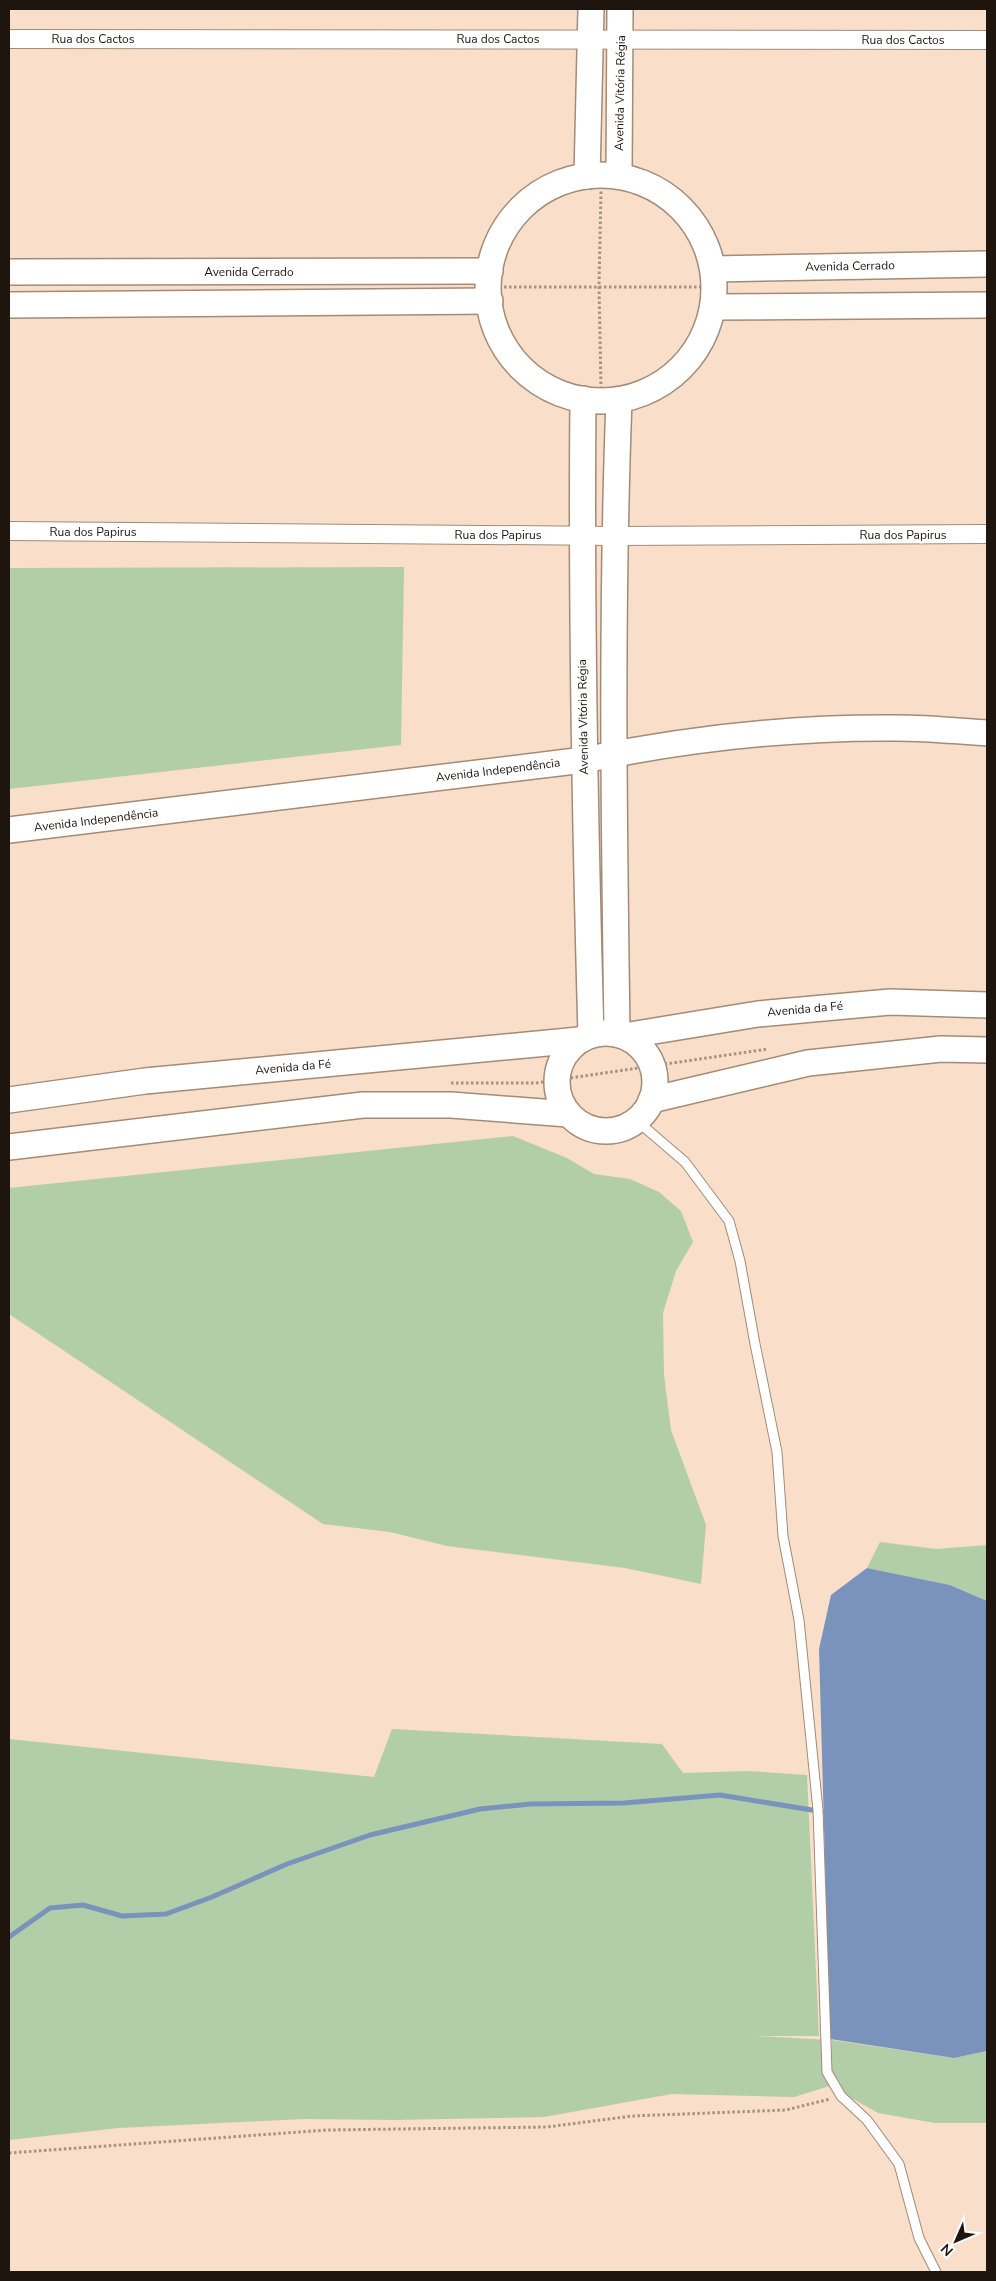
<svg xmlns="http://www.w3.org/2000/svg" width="996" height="2281" font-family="'Nunito Sans',sans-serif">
<rect width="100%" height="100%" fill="#f9dec9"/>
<g fill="#b1cea8">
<path d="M 404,567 L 401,745 L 9,789 L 9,568 Z"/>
<path d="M 513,1136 L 567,1158 L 594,1174 L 630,1179 L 659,1192 L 681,1211 L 693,1242 L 676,1271 L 663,1313 L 664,1375 L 671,1430 L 706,1525 L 701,1584 L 625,1568 L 447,1546 L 390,1532 L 323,1524 L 9,1314 L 9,1188 Z"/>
<path d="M 880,1542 L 936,1549 L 987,1545 L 987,1601 L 950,1585 L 867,1568 Z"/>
<path d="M 392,1729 L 662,1744 L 683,1773 L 748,1771 L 807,1775 L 819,2036 L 755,2036 L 830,2040 L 831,2064 L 832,2040 L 954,2058 L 987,2051 L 987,2123 L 935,2123 L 878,2113 L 830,2086 L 794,2097 L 672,2094 L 544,2117 L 395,2120 L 304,2119 L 119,2128 L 9,2140 L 9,1739 L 374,1777 Z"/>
</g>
<path fill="#7a93bc" d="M 867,1568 L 950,1585 L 987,1601 L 987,2051 L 954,2058 L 830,2039 L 819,1649 L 831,1595 Z"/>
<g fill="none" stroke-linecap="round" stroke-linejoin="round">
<path stroke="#7a93bc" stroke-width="5" d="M 9,1937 L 50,1908 L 83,1905 L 122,1916 L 166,1914 L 212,1897 L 287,1864 L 370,1835 L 480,1809 L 531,1804 L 624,1803 L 720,1795 L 824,1812"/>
<defs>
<path id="lane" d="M 636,1120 L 685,1162 L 729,1221 L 740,1261 L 755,1344 L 777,1452 L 783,1536 L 799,1620 L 818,1810 L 827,2072 L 841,2096 L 867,2120 L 899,2164 L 919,2238 L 936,2272"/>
<g id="street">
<path d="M 9,39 L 987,40"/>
<path d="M 9,531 L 614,536 L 987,534"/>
</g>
<g id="secondary">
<circle cx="601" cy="288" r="113"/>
<path d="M 587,176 L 591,9"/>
<path d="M 619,176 L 620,9"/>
<path d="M 713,269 L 987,264"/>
<path d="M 9,272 L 490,271"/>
<path d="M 9,305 L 490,301"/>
<path d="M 713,307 L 987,305"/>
<path d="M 583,399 C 581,611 585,823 591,1035"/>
<path d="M 9,830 L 584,760 C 686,739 792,727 896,728 C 927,728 957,731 987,733"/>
<circle cx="606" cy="1082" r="49"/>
<path d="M 617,1034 C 614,822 611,611 619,400"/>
<path d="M 624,1036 L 758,1014 L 890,1002 L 987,1005"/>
<path d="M 9,1100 L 145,1081 L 579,1040"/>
<path d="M 651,1100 L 808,1063 L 941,1049 L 987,1050"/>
<path d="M 9,1147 L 363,1105 L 451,1105 L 568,1114"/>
</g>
</defs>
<use href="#lane" stroke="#a38b77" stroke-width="11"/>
<use href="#street" stroke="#a38b77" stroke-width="20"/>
<use href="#secondary" stroke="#a38b77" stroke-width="28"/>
<g stroke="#a69283" stroke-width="3" stroke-dasharray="2.5 2.5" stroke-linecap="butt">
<path d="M 504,287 L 703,287"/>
<path d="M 601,389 L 599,286 L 601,191"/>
<path d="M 451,1083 L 536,1083 L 768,1049"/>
<path d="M 9,2153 L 327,2130 L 547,2127 L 632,2116 L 786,2110 L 830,2099"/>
</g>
<use href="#lane" stroke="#fff" stroke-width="9"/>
<use href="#street" stroke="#fff" stroke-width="18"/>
<use href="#secondary" stroke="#fff" stroke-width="25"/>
</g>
<g text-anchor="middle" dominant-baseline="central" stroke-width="5" stroke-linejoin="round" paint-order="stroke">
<g font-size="12" fill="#1e150e" stroke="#fff">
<text x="93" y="39">Rua dos Cactos</text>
<text x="498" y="39">Rua dos Cactos</text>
<text x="903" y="40">Rua dos Cactos</text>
<text transform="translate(620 93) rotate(-89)">Avenida Vitória Régia</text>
<text transform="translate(850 266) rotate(-1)">Avenida Cerrado</text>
<text x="249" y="272">Avenida Cerrado</text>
<text x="93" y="532">Rua dos Papirus</text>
<text x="498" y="535">Rua dos Papirus</text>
<text x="903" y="535">Rua dos Papirus</text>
<text transform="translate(583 717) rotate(-91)">Avenida Vitória Régia</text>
<text transform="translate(498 770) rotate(-7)">Avenida Independência</text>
<text transform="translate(96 820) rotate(-7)">Avenida Independência</text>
<text transform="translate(805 1009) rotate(-5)">Avenida da Fé</text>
<text transform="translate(293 1067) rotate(-5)">Avenida da Fé</text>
</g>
</g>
<rect width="996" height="2281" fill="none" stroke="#1e150e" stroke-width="20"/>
<g transform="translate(956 2241) rotate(225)" stroke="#ffffff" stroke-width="4" paint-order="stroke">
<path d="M0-4L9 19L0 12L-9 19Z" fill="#1e150e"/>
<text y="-8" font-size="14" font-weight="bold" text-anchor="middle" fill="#1e150e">N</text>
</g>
</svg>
